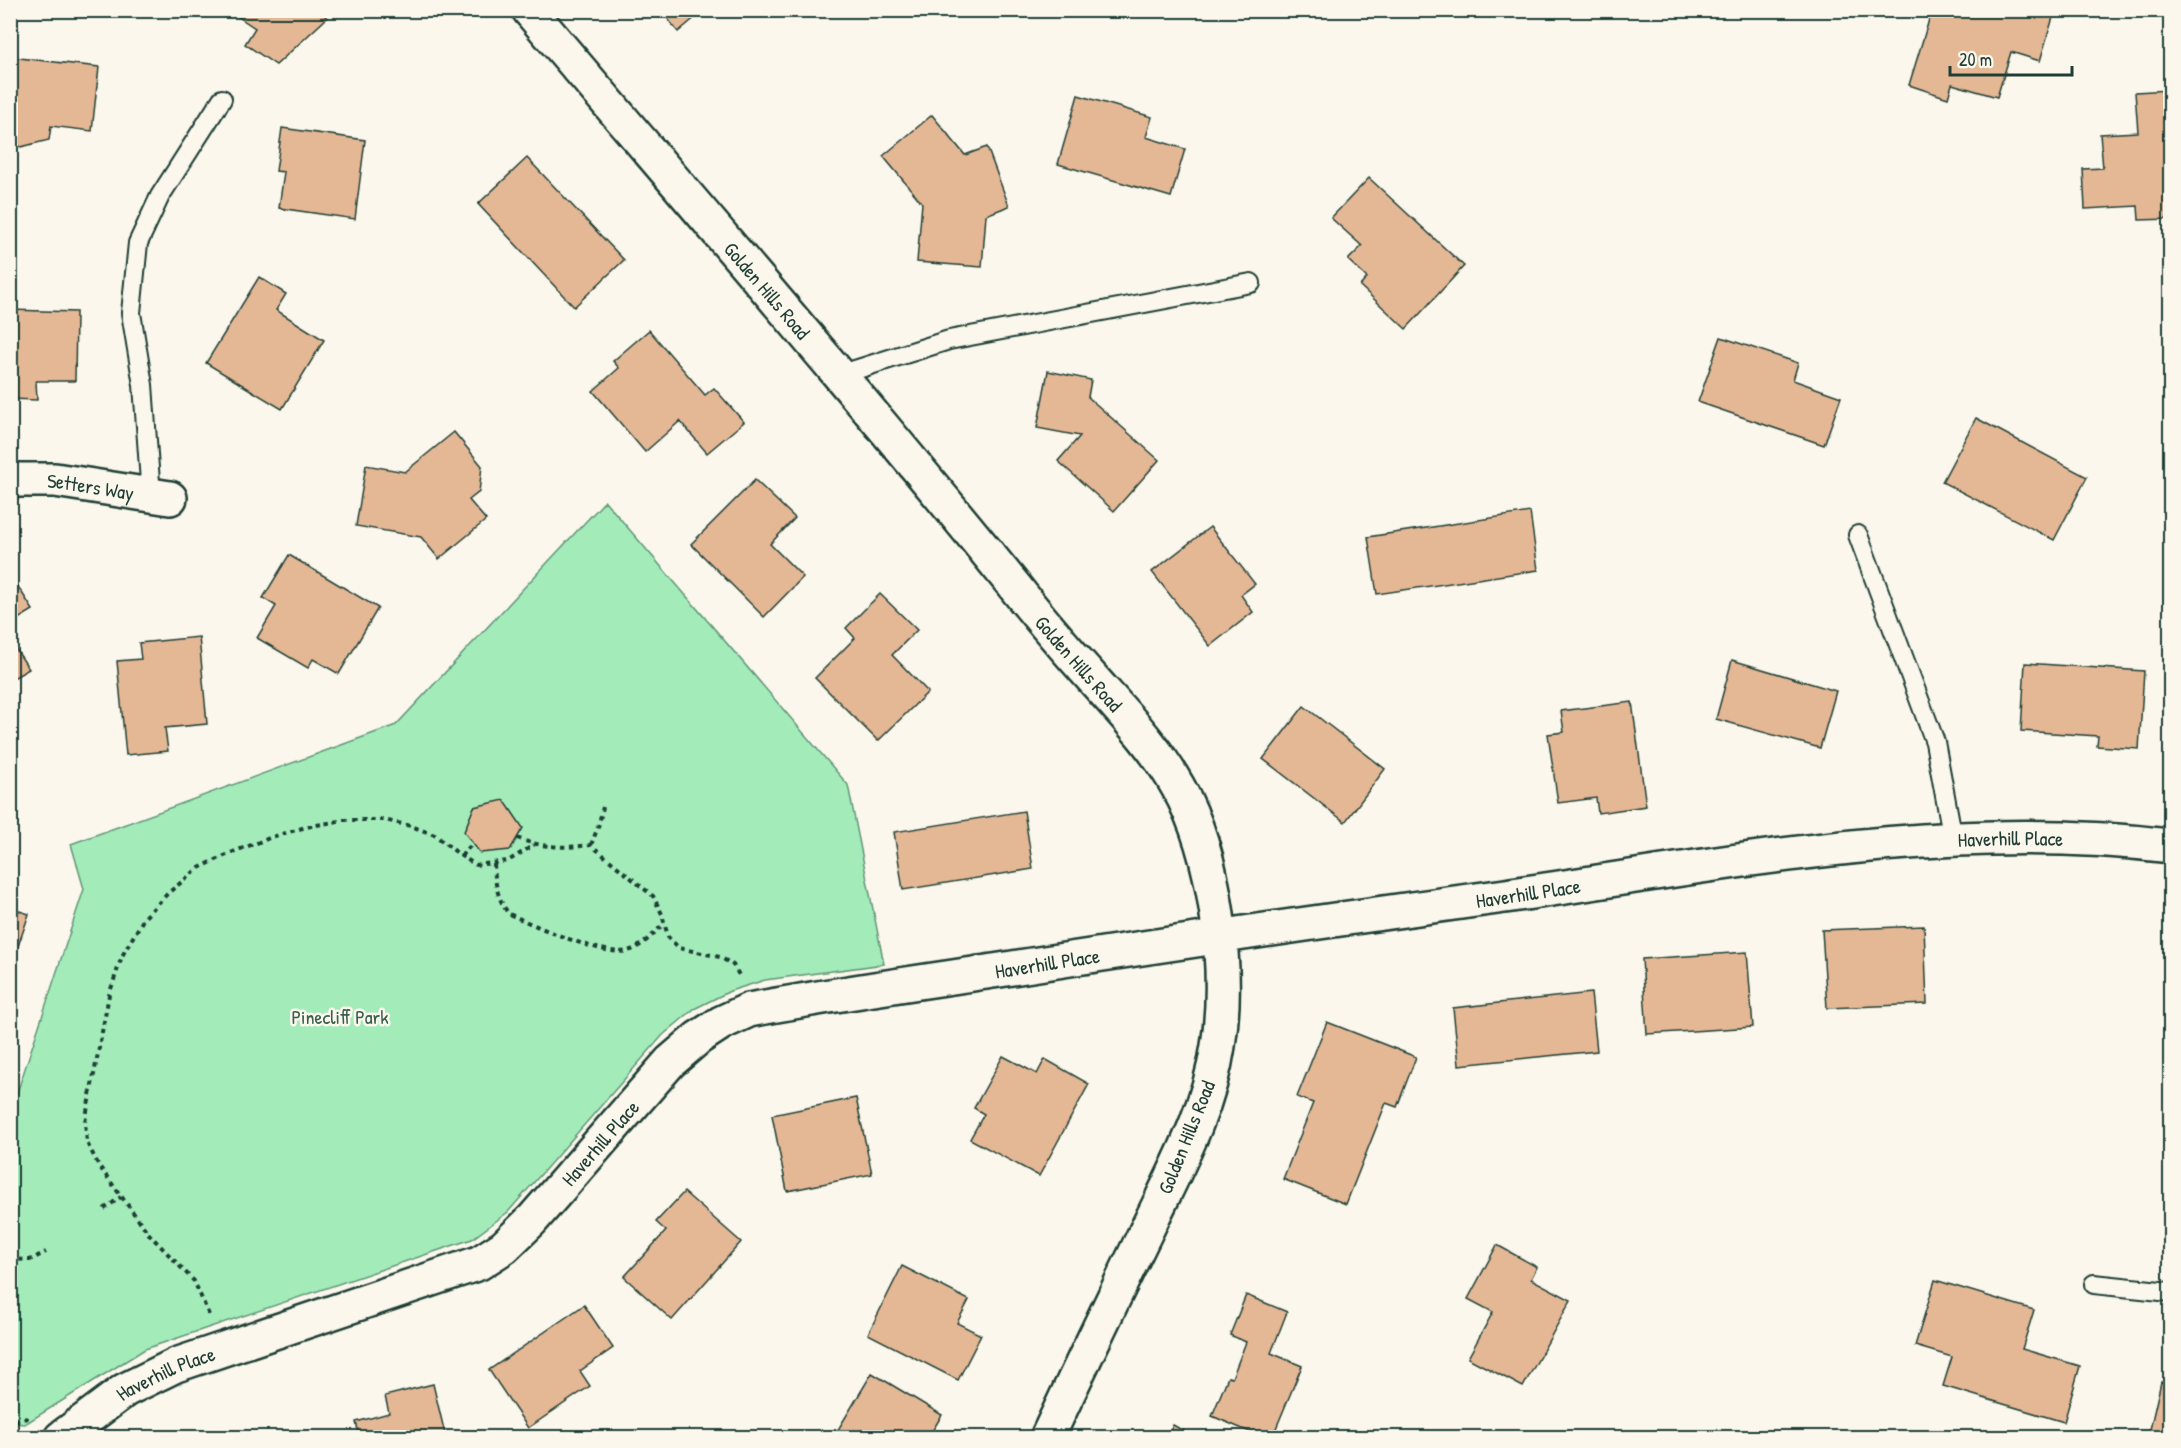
<svg xmlns="http://www.w3.org/2000/svg" width="2181" height="1448" font-family="'Patrick Hand',sans-serif">
<rect width="100%" height="100%" fill="#fbf7ec"/>
<filter id="ink" filterUnits="userSpaceOnUse"><feTurbulence type="fractalNoise" baseFrequency=".0167" numOctaves="2"/><feDisplacementMap in="SourceGraphic" scale="12" xChannelSelector="R" yChannelSelector="G"/><feConvolveMatrix kernelMatrix="1 2 1 2 8 2 1 2 1" color-interpolation-filters="sRGB"/></filter>
<g filter="url(#ink)">
<path fill="#a3ecba" stroke="#619477" stroke-width="1.5" d="M 605,501 L 848,785 L 884,964 L 765,980 L 730,991 L 694,1009 L 663,1035 L 508,1212 L 472,1239 L 145,1349 L 25,1424 L 11,1423 L 11,1101 L 17,1093 L 84,889 L 71,844 L 396,725 Z"/>
<g fill="#e5b895" stroke="#1f3d34" stroke-width="1.5">
<path d="M 238,10 L 320,10 L 327,18 L 276,65 L 245,44 L 255,28 L 237,16 Z"/>
<path d="M 661,10 L 704,10 L 678,32 Z"/>
<path d="M 1932,10 L 2043,10 L 2054,14 L 2040,61 L 2011,52 L 1997,97 L 1952,84 L 1948,98 L 1909,85 Z"/>
<path d="M 10,57 L 99,67 L 92,131 L 51,126 L 49,140 L 21,147 L 10,141 Z"/>
<path d="M 2170,90 L 2170,219 L 2139,220 L 2138,206 L 2085,209 L 2083,169 L 2103,168 L 2100,134 L 2138,132 L 2135,92 Z"/>
<path d="M 1078,95 L 1152,117 L 1146,137 L 1185,149 L 1171,197 L 1058,164 Z"/>
<path d="M 932,115 L 965,155 L 987,147 L 1009,206 L 986,215 L 982,267 L 917,262 L 922,203 L 883,156 Z"/>
<path d="M 282,128 L 365,140 L 355,219 L 279,208 L 284,172 L 276,171 Z"/>
<path d="M 527,158 L 624,260 L 574,307 L 478,204 Z"/>
<path d="M 1369,178 L 1464,266 L 1406,329 L 1360,286 L 1367,278 L 1348,260 L 1362,246 L 1331,218 Z"/>
<path d="M 259,277 L 286,294 L 276,310 L 324,340 L 282,409 L 206,363 Z"/>
<path d="M 10,310 L 76,312 L 75,381 L 36,381 L 37,400 L 10,399 Z"/>
<path d="M 649,330 L 705,395 L 714,388 L 744,422 L 707,453 L 680,421 L 645,452 L 593,391 L 619,368 L 613,361 Z"/>
<path d="M 1721,337 L 1798,363 L 1793,380 L 1841,397 L 1824,445 L 1698,402 Z"/>
<path d="M 1048,371 L 1091,380 L 1088,397 L 1159,460 L 1114,511 L 1058,461 L 1080,436 L 1037,428 Z"/>
<path d="M 1976,418 L 2087,477 L 2054,540 L 1942,482 Z"/>
<path d="M 454,432 L 482,466 L 479,492 L 469,500 L 486,520 L 439,559 L 421,537 L 356,526 L 366,465 L 405,472 Z"/>
<path d="M 755,480 L 795,518 L 770,544 L 803,577 L 764,617 L 691,544 Z"/>
<path d="M 1530,512 L 1538,570 L 1377,594 L 1368,537 Z"/>
<path d="M 1210,527 L 1255,584 L 1241,595 L 1253,612 L 1210,646 L 1152,572 Z"/>
<path d="M 289,555 L 378,608 L 339,674 L 313,659 L 308,668 L 257,638 L 276,606 L 263,598 Z"/>
<path d="M 10,574 L 33,610 L 10,624 Z"/>
<path d="M 880,594 L 917,630 L 892,655 L 928,692 L 878,741 L 815,678 L 855,638 L 846,628 Z"/>
<path d="M 199,637 L 207,724 L 165,728 L 168,751 L 126,755 L 117,661 L 141,659 L 139,643 Z"/>
<path d="M 10,640 L 29,669 L 10,680 Z"/>
<path d="M 1732,660 L 1836,691 L 1820,748 L 1716,719 Z"/>
<path d="M 2025,663 L 2144,671 L 2139,749 L 2097,746 L 2098,736 L 2021,731 Z"/>
<path d="M 1632,702 L 1646,806 L 1598,813 L 1596,798 L 1558,803 L 1548,734 L 1564,732 L 1561,711 Z"/>
<path d="M 1304,706 L 1385,769 L 1345,822 L 1263,759 Z"/>
<path d="M 504,800 L 523,828 L 510,850 L 480,853 L 464,832 L 474,807 Z"/>
<path d="M 1024,811 L 1033,869 L 903,890 L 894,832 Z"/>
<path d="M 10,908 L 29,914 L 13,961 L 10,960 Z"/>
<path d="M 1924,926 L 1927,1004 L 1827,1008 L 1822,930 Z"/>
<path d="M 1747,952 L 1753,1027 L 1647,1034 L 1642,959 Z"/>
<path d="M 1591,993 L 1597,1051 L 1459,1065 L 1453,1008 Z"/>
<path d="M 1327,1022 L 1416,1057 L 1397,1107 L 1386,1103 L 1346,1204 L 1283,1179 L 1313,1103 L 1297,1097 Z"/>
<path d="M 1003,1056 L 1037,1074 L 1045,1059 L 1089,1084 L 1039,1176 L 970,1139 L 984,1114 L 974,1108 Z"/>
<path d="M 856,1098 L 872,1174 L 787,1191 L 772,1115 Z"/>
<path d="M 684,1192 L 741,1242 L 672,1320 L 624,1277 L 666,1231 L 656,1222 Z"/>
<path d="M 1497,1245 L 1537,1267 L 1531,1279 L 1571,1300 L 1523,1387 L 1468,1358 L 1493,1312 L 1468,1299 Z"/>
<path d="M 902,1266 L 969,1300 L 957,1323 L 981,1335 L 958,1380 L 868,1334 Z"/>
<path d="M 1935,1280 L 2034,1310 L 2022,1349 L 2080,1366 L 2064,1422 L 1943,1386 L 1952,1357 L 1915,1346 Z"/>
<path d="M 1246,1295 L 1287,1312 L 1271,1353 L 1302,1366 L 1272,1438 L 1264,1438 L 1212,1416 L 1228,1377 L 1232,1378 L 1246,1342 L 1230,1335 Z"/>
<path d="M 584,1305 L 613,1348 L 580,1371 L 590,1386 L 528,1428 L 489,1370 Z"/>
<path d="M 872,1373 L 942,1415 L 928,1438 L 833,1438 Z"/>
<path d="M 2161,1382 L 2170,1384 L 2170,1438 L 2148,1438 Z"/>
<path d="M 433,1384 L 446,1438 L 360,1438 L 356,1422 L 389,1413 L 385,1396 Z"/>
<path d="M 1173,1425 L 1196,1438 L 1167,1438 Z"/>
</g>
<g fill="none" stroke-linecap="round" stroke-linejoin="round">
<defs>
<g id="service">
<path d="M 839,375 L 949,340 L 1251,283"/>
<path d="M 151,496 L 143,385 L 131,313 L 138,243 L 160,196 L 222,99"/>
<path d="M 1858,535 L 1935,742 L 1953,839"/>
<path d="M 2094,1284 L 2170,1292"/>
</g>
<g id="minor">
<path id="s1" d="M 529,10 C 692,202 857,392 1015,587 C 1040,619 1066,649 1093,679 C 1123,713 1156,747 1178,787 C 1216,854 1230,969 1218,1046 C 1209,1108 1178,1165 1151,1221 C 1116,1293 1081,1365 1047,1438"/>
<path id="s2" d="M 10,480 L 55,480 L 170,498"/>
<path id="s3" d="M 61,1438 L 125,1390 L 176,1365 L 479,1263 L 504,1247 L 532,1220 L 670,1062 L 698,1038 L 721,1023 L 749,1010 C 834,994 920,982 1006,969 C 1172,943 1338,919 1505,896 C 1724,864 1948,818 2170,846"/>
</g>
</defs>
<use href="#service" stroke="#1f3d34" stroke-width="22"/>
<use href="#minor" stroke="#1f3d34" stroke-width="38"/>
<g stroke="#1f3d34" stroke-width="4" stroke-dasharray="4.5 4.5" stroke-linecap="butt">
<path d="M 517,838 C 542,848 565,848 591,845 L 653,896 L 662,914 L 668,937 L 679,948 L 720,957 L 733,965 L 739,975"/>
<path d="M 591,845 L 598,827 L 603,807"/>
<path d="M 461,856 L 473,843"/>
<path d="M 494,864 C 495,883 497,899 509,914 C 534,925 603,957 628,951 C 642,947 654,934 664,923"/>
<path d="M 104,1209 L 121,1197"/>
<path d="M 10,1259 L 30,1260 L 46,1252"/>
<path d="M 209,1315 L 194,1281 L 149,1234 L 99,1166 L 87,1143 L 85,1122 L 109,995 L 122,956 L 144,918 L 168,893 L 199,868 L 233,852 L 272,837 L 306,827 L 344,820 L 384,820 L 411,826 L 435,835 L 461,856 L 476,865 L 508,861 L 534,845"/>
<path d="M 10,1411 L 17,1420 L 28,1418"/>
</g>
<use href="#service" stroke="#fbf7ec" stroke-width="18"/>
<use href="#minor" stroke="#fbf7ec" stroke-width="33"/>
</g>
</g>
<g text-anchor="middle" dominant-baseline="central" stroke-width="5" stroke-linejoin="round" paint-order="stroke">
<g font-size="20" fill="#1f3d34" stroke="#fbf7ec">
<text stroke="none"><textPath href="#s1" startOffset="368">Golden Hills Road</textPath></text>
<text stroke="none"><textPath href="#s2" startOffset="81">Setters Way</textPath></text>
<text stroke="none"><textPath href="#s1" startOffset="854">Golden Hills Road</textPath></text>
<text stroke="none"><textPath href="#s3" startOffset="2104">Haverhill Place</textPath></text>
<text stroke="none"><textPath href="#s3" startOffset="1618">Haverhill Place</textPath></text>
<text stroke="none"><textPath href="#s3" startOffset="1132">Haverhill Place</textPath></text>
<text transform="translate(1186 1137) rotate(-68)">Golden Hills Road</text>
<text stroke="none"><textPath href="#s3" startOffset="628">Haverhill Place</textPath></text>
<text stroke="none"><textPath href="#s3" startOffset="124">Haverhill Place</textPath></text>
</g>
<g font-size="20" fill="#39604f" stroke="#fbf7ec">
<text x="340" y="1016">Pinecliff Park</text>
</g>
</g>
<rect width="2181" height="1448" fill="none" stroke="#fbf7ec" stroke-width="36"/>
<rect x="18" y="18" width="2145" height="1412" fill="none" stroke="#1f3d34" stroke-width="2" filter="url(#ink)"/>
<path d="M1950 66v9h122v-9" fill="none" stroke="#1f3d34" stroke-width="3"/>
<text x="1959" y="66" font-size="18" fill="#1f3d34" stroke="#fbf7ec" stroke-width="4.5" paint-order="stroke">20 m</text>
</svg>
